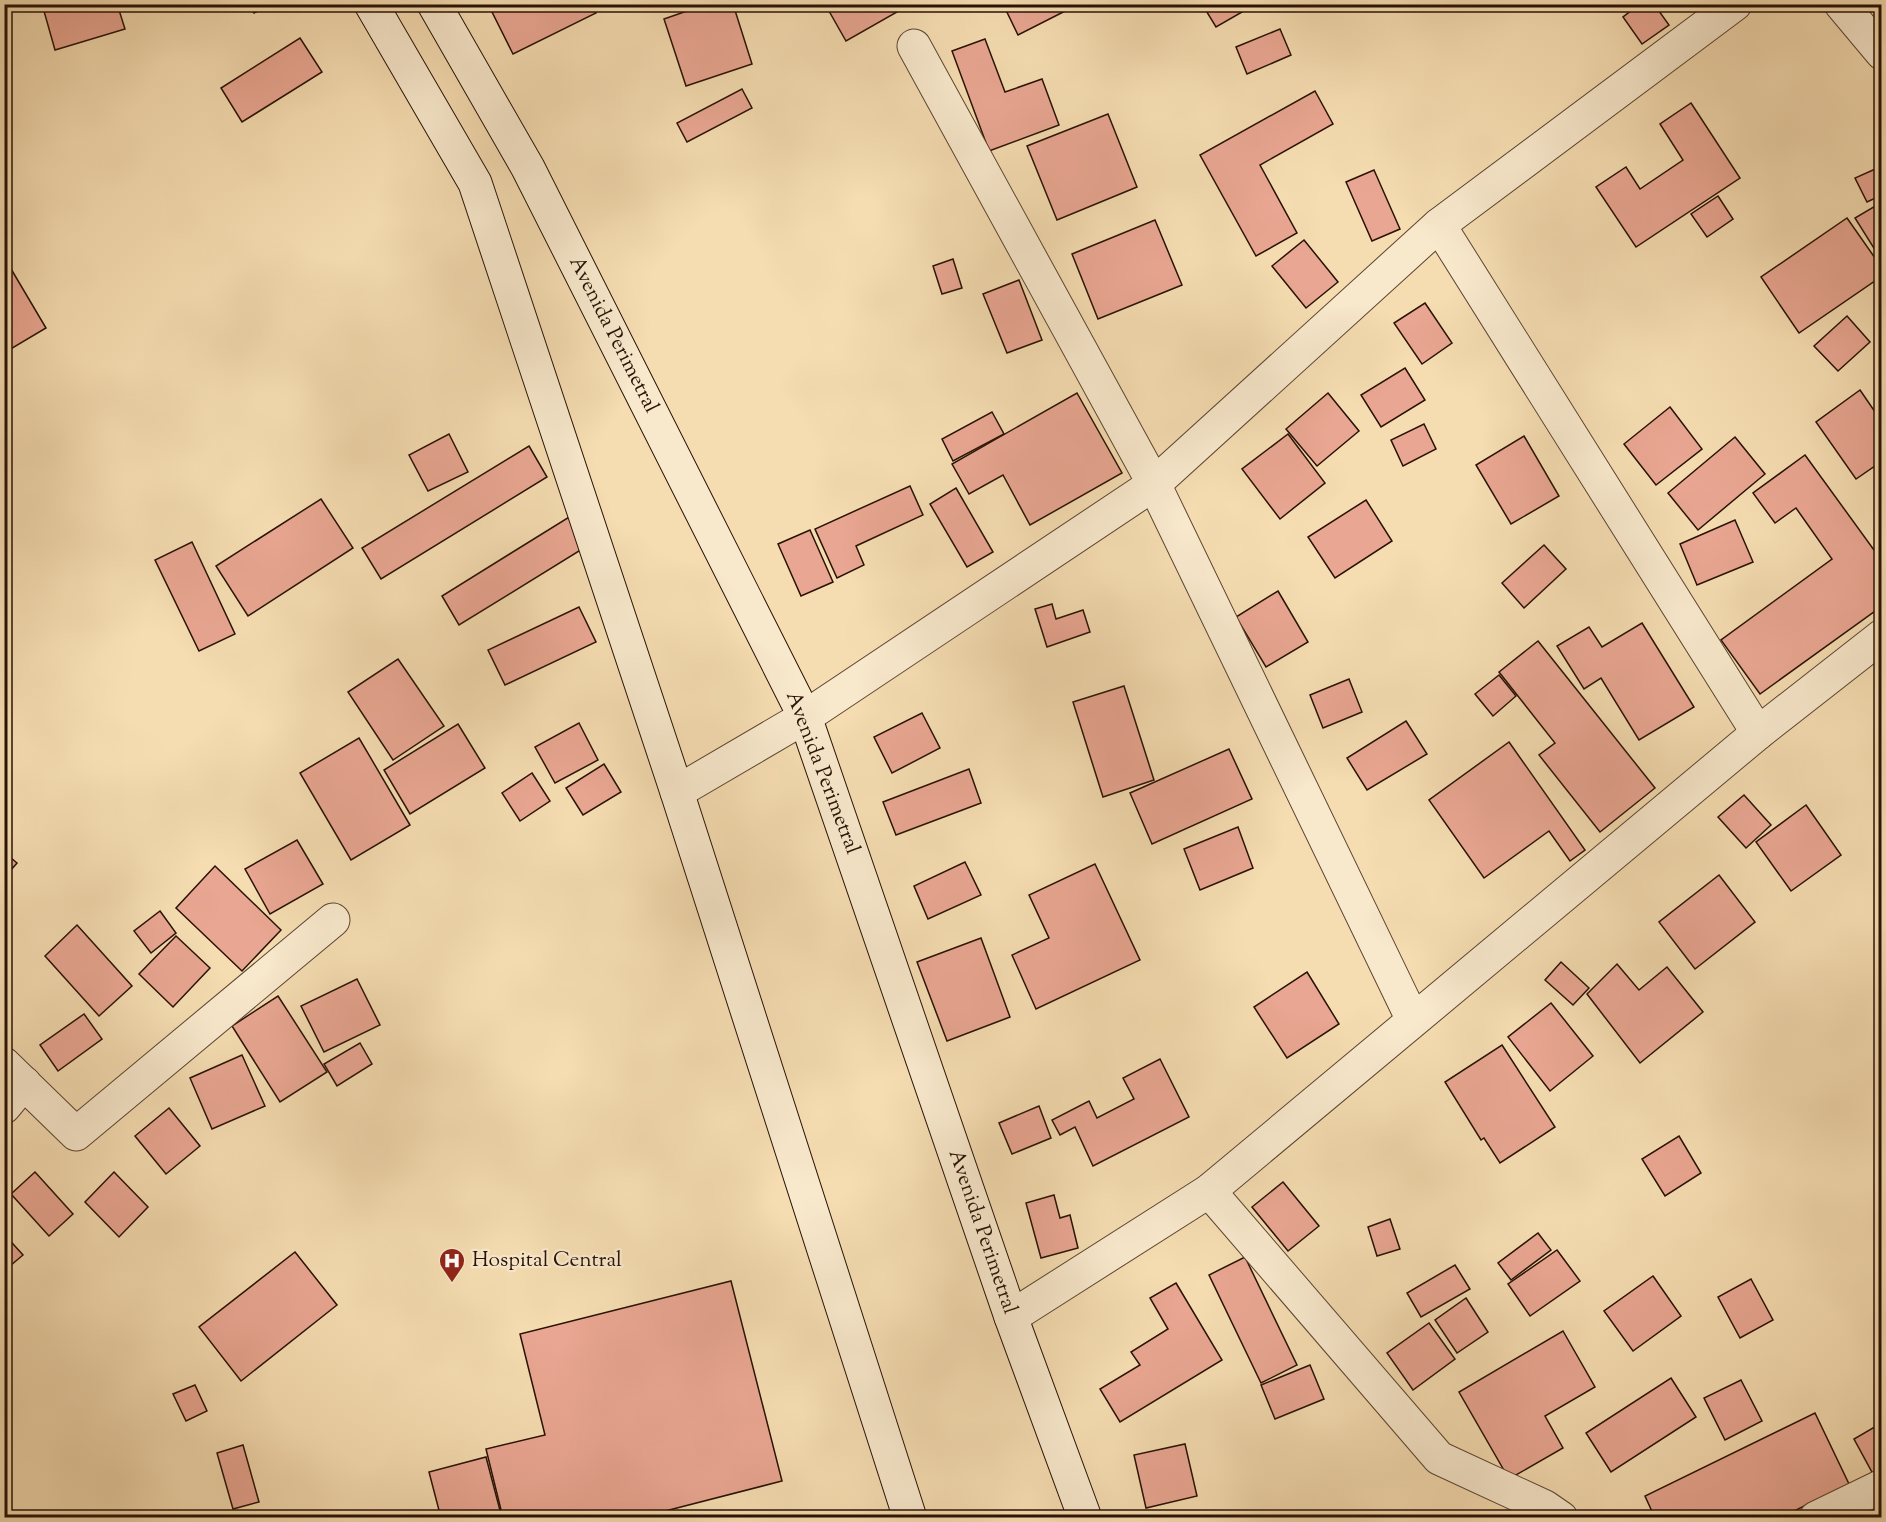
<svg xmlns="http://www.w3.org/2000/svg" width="1886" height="1522" font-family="'Sorts Mill Goudy',serif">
<rect width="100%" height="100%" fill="#f5dcb1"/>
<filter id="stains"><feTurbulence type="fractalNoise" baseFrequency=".00333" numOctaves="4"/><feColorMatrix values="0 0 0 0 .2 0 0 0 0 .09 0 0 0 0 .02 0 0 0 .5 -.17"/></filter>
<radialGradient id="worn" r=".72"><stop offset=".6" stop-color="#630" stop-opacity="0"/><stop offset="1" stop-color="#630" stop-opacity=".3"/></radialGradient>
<g fill="#e9a692" stroke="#281205" stroke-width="1.5">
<path d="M 42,4 L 138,4 L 119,10 L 125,29 L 55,50 Z"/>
<path d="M 250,4 L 274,4 L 254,13 Z"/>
<path d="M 488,4 L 591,4 L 596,13 L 513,54 Z"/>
<path d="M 707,4 L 733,4 L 752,64 L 686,86 L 664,19 Z"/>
<path d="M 825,4 L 893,4 L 897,12 L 846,41 Z"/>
<path d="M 1003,4 L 1079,4 L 1018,35 Z"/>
<path d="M 1202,4 L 1256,4 L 1216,27 Z"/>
<path d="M 1640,4 L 1654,4 L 1669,25 L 1642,44 L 1623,17 Z"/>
<path d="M 1871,4 L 1882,4 L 1882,19 Z"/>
<path d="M 1280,29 L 1291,55 L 1247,74 L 1236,47 Z"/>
<path d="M 300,38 L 322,72 L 242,122 L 221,88 Z"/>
<path d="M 985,39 L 1005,92 L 1042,79 L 1059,125 L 989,151 L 952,51 Z"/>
<path d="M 742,89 L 752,108 L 687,142 L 677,123 Z"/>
<path d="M 1315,91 L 1333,124 L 1260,165 L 1297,233 L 1256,256 L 1200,155 Z"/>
<path d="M 1691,103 L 1740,178 L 1636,247 L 1596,187 L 1626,167 L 1640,189 L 1683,160 L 1660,124 Z"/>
<path d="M 1108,114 L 1137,187 L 1057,220 L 1027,146 Z"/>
<path d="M 1882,166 L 1882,195 L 1867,202 L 1855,178 Z"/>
<path d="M 1374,170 L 1400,229 L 1372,241 L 1346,182 Z"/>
<path d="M 1718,196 L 1733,219 L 1707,237 L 1691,214 Z"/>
<path d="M 1882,202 L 1882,261 L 1855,218 Z"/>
<path d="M 1847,218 L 1882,268 L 1882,276 L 1799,333 L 1761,277 Z"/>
<path d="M 1155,220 L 1182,285 L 1098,319 L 1072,254 Z"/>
<path d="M 1304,240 L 1338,282 L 1306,308 L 1272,266 Z"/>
<path d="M 4,257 L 46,328 L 4,353 Z"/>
<path d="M 953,259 L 962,288 L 942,294 L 933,266 Z"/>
<path d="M 1019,280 L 1042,340 L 1007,353 L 983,294 Z"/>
<path d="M 1425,303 L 1452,343 L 1422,364 L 1394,323 Z"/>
<path d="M 1847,316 L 1870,342 L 1838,371 L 1814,346 Z"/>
<path d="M 1405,368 L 1425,400 L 1381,427 L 1361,395 Z"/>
<path d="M 1860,390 L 1882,422 L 1882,461 L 1856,479 L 1816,422 Z"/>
<path d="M 1077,393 L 1122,473 L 1030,525 L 1003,475 L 969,494 L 952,464 Z"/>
<path d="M 1328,393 L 1359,431 L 1317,466 L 1286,429 Z"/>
<path d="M 1670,407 L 1702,449 L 1656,485 L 1624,444 Z"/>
<path d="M 992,412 L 1004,434 L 953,461 L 942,439 Z"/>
<path d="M 1424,424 L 1436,449 L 1403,466 L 1391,440 Z"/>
<path d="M 449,434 L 468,472 L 428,491 L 409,455 Z"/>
<path d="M 1288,434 L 1325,483 L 1280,519 L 1242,469 Z"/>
<path d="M 1524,436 L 1559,496 L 1511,524 L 1476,465 Z"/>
<path d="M 1735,437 L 1765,474 L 1698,530 L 1668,493 Z"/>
<path d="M 529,446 L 547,477 L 381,579 L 362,548 Z"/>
<path d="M 1805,455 L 1882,561 L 1882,606 L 1760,694 L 1721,640 L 1832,559 L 1796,508 L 1775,523 L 1753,493 Z"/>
<path d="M 910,486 L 923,515 L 856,546 L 864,565 L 837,578 L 815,529 Z"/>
<path d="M 956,488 L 993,552 L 967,567 L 930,504 Z"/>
<path d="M 321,499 L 353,548 L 248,616 L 216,566 Z"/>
<path d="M 1366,500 L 1392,541 L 1335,578 L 1308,537 Z"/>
<path d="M 574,514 L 592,543 L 459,625 L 442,596 Z"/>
<path d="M 1735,520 L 1753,562 L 1697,585 L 1680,544 Z"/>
<path d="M 810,530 L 833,582 L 801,596 L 778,544 Z"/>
<path d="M 192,542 L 235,634 L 199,651 L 155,560 Z"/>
<path d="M 1544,545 L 1566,569 L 1524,608 L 1502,583 Z"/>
<path d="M 1278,591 L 1308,642 L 1266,667 L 1236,617 Z"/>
<path d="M 1052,604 L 1056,619 L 1083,610 L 1090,632 L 1047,647 L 1035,609 Z"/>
<path d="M 579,607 L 596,642 L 505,685 L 488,650 Z"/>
<path d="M 1642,623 L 1694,707 L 1639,740 L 1601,678 L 1584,689 L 1557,646 L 1589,627 L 1602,647 Z"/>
<path d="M 1538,641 L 1655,788 L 1600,832 L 1539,755 L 1555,743 L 1499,672 Z"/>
<path d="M 398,659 L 444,726 L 393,760 L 348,692 Z"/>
<path d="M 1499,675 L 1516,696 L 1493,716 L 1475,694 Z"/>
<path d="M 1349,679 L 1362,712 L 1323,728 L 1310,695 Z"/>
<path d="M 1124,686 L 1154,780 L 1103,797 L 1073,702 Z"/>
<path d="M 922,713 L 940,748 L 892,773 L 874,737 Z"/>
<path d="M 1406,721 L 1427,754 L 1367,790 L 1347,758 Z"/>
<path d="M 579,723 L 598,760 L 555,783 L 535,747 Z"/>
<path d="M 458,724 L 485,768 L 410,814 L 384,770 Z"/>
<path d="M 359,738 L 410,825 L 351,860 L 300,773 Z"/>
<path d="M 1509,742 L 1585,850 L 1570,861 L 1549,831 L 1484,878 L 1429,800 Z"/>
<path d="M 1229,749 L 1252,799 L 1152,844 L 1130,793 Z"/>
<path d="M 604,764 L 621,792 L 583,815 L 566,788 Z"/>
<path d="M 969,769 L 981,803 L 896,835 L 883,802 Z"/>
<path d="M 532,773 L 550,801 L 520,821 L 502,793 Z"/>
<path d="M 1744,795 L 1771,825 L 1746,848 L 1718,817 Z"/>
<path d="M 1806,805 L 1841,855 L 1791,891 L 1756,842 Z"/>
<path d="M 1238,827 L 1253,868 L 1200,890 L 1184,849 Z"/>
<path d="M 297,840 L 323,884 L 270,914 L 245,869 Z"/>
<path d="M 4,852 L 17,863 L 4,878 Z"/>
<path d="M 965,862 L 981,895 L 928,919 L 914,886 Z"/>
<path d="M 1095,864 L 1140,960 L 1036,1009 L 1012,955 L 1049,938 L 1029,895 Z"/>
<path d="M 215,866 L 281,930 L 242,971 L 176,908 Z"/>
<path d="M 1719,875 L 1755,922 L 1695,969 L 1659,922 Z"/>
<path d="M 160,911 L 176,933 L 151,953 L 134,931 Z"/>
<path d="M 77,925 L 132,986 L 99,1016 L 45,956 Z"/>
<path d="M 176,936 L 210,968 L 173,1007 L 139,974 Z"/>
<path d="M 981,938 L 1010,1017 L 947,1041 L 917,962 Z"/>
<path d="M 1561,962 L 1589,988 L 1573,1005 L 1545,980 Z"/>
<path d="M 1617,964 L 1639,990 L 1667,967 L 1703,1012 L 1640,1063 L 1587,994 Z"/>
<path d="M 1307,972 L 1339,1024 L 1287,1058 L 1254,1007 Z"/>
<path d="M 357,979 L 380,1025 L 324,1052 L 301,1006 Z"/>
<path d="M 278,996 L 327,1072 L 280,1102 L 232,1026 Z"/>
<path d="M 1551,1003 L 1593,1056 L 1550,1091 L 1508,1037 Z"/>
<path d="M 84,1014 L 102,1039 L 58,1071 L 40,1045 Z"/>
<path d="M 360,1043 L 372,1064 L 337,1086 L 324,1064 Z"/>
<path d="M 1502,1045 L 1555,1127 L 1500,1163 L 1484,1138 L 1481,1140 L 1445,1082 Z"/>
<path d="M 242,1055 L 265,1106 L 212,1129 L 190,1078 Z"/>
<path d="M 1160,1059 L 1189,1117 L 1093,1166 L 1075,1127 L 1060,1135 L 1052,1120 L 1089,1101 L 1097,1118 L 1134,1099 L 1123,1078 Z"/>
<path d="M 1039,1106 L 1051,1138 L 1012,1154 L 999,1123 Z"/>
<path d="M 169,1108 L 200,1146 L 166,1174 L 135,1136 Z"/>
<path d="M 1679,1136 L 1701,1173 L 1665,1196 L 1642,1159 Z"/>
<path d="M 35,1172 L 73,1214 L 49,1236 L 11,1194 Z"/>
<path d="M 114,1172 L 148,1207 L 119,1237 L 85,1202 Z"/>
<path d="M 1283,1182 L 1319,1226 L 1288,1251 L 1252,1207 Z"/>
<path d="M 1054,1195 L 1060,1218 L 1070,1215 L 1078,1248 L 1041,1258 L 1026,1203 Z"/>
<path d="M 1390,1219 L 1400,1249 L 1377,1256 L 1368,1227 Z"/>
<path d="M 1538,1233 L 1551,1250 L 1511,1280 L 1498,1263 Z"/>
<path d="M 4,1234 L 23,1255 L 4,1271 Z"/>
<path d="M 1557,1250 L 1580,1281 L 1530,1316 L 1508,1284 Z"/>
<path d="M 295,1252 L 337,1305 L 241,1381 L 199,1327 Z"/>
<path d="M 1245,1257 L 1297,1365 L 1261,1383 L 1209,1275 Z"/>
<path d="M 1455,1265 L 1470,1289 L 1421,1317 L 1407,1293 Z"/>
<path d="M 1653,1276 L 1681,1316 L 1633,1351 L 1604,1311 Z"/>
<path d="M 1751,1279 L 1773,1320 L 1740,1338 L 1718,1297 Z"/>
<path d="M 731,1281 L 782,1481 L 638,1518 L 503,1518 L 486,1449 L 545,1435 L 520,1334 Z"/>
<path d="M 1176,1283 L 1222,1360 L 1120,1422 L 1100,1389 L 1140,1365 L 1131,1352 L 1168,1329 L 1150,1298 Z"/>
<path d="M 1466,1298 L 1488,1332 L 1457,1353 L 1435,1320 Z"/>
<path d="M 1429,1323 L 1455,1359 L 1413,1390 L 1387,1353 Z"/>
<path d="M 1563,1331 L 1595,1387 L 1545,1416 L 1563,1448 L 1509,1479 L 1459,1392 Z"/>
<path d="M 1310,1365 L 1324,1399 L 1275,1419 L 1261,1385 Z"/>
<path d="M 1671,1378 L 1696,1417 L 1611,1472 L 1586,1433 Z"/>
<path d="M 1741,1380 L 1762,1421 L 1725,1440 L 1704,1398 Z"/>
<path d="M 195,1385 L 207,1411 L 186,1421 L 173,1394 Z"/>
<path d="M 1815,1413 L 1849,1484 L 1780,1518 L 1655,1518 L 1645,1496 Z"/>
<path d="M 1878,1425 L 1882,1432 L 1882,1470 L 1873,1474 L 1854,1439 Z"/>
<path d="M 1185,1444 L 1197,1496 L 1146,1508 L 1134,1455 Z"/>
<path d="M 243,1445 L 259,1502 L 233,1509 L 217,1453 Z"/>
<path d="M 486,1457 L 502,1518 L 441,1518 L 429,1472 Z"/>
</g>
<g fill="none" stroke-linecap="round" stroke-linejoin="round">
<defs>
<g id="street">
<path d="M 1841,4 L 1882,53"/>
<path d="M 914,46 L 1154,484 L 1413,1020"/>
<path d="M 1439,225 L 1758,733"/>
<path d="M 677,792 L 805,717 L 1154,484 L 1439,225 L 1735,4"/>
<path d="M 4,1064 L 76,1134 L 333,920"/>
<path d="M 4,1107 L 24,1083"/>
<path d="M 1209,1191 L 1439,1458 L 1545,1507 L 1561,1518"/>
<path d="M 1011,1317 L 1209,1191 L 1758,733 L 1882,636"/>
<path d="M 1816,1518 L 1882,1486"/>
</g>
<g id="secondary">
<path d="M 371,4 L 475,183 L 677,792 L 910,1518"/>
<path d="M 434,4 L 528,168 L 805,717 L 1011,1317 L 1085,1518"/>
</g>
</defs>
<use href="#street" stroke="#5b4430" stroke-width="35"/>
<use href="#secondary" stroke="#281205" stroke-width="35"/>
<use href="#street" stroke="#f8e8cc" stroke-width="33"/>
<use href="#secondary" stroke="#f8e8cc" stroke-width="33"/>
</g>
<defs>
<symbol id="hospital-pin" viewBox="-11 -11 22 30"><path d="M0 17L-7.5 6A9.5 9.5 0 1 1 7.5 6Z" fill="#8f2418" stroke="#f8e8cc"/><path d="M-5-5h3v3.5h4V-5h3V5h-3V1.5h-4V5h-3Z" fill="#fff"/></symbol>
</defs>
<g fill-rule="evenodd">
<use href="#hospital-pin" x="437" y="1246" width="30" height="40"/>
</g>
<g text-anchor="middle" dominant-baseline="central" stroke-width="4.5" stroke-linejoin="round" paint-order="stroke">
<g font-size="21" fill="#281205" stroke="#f8e8cc">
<text transform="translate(613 335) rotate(63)">Avenida Perimetral</text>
<text transform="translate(822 773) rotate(69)">Avenida Perimetral</text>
<text transform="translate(982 1232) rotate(71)">Avenida Perimetral</text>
</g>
<g font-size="21" fill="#281205" stroke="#f8e8cc" text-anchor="start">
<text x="472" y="1261">Hospital Central</text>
</g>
</g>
<rect width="1886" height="1522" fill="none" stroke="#f5dcb1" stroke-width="24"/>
<rect x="6" y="6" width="1874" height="1510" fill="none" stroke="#281205" stroke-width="3"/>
<rect x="12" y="12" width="1862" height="1498" fill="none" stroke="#281205" stroke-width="1.5"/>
<rect width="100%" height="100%" filter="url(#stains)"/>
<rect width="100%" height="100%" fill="url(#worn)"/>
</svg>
